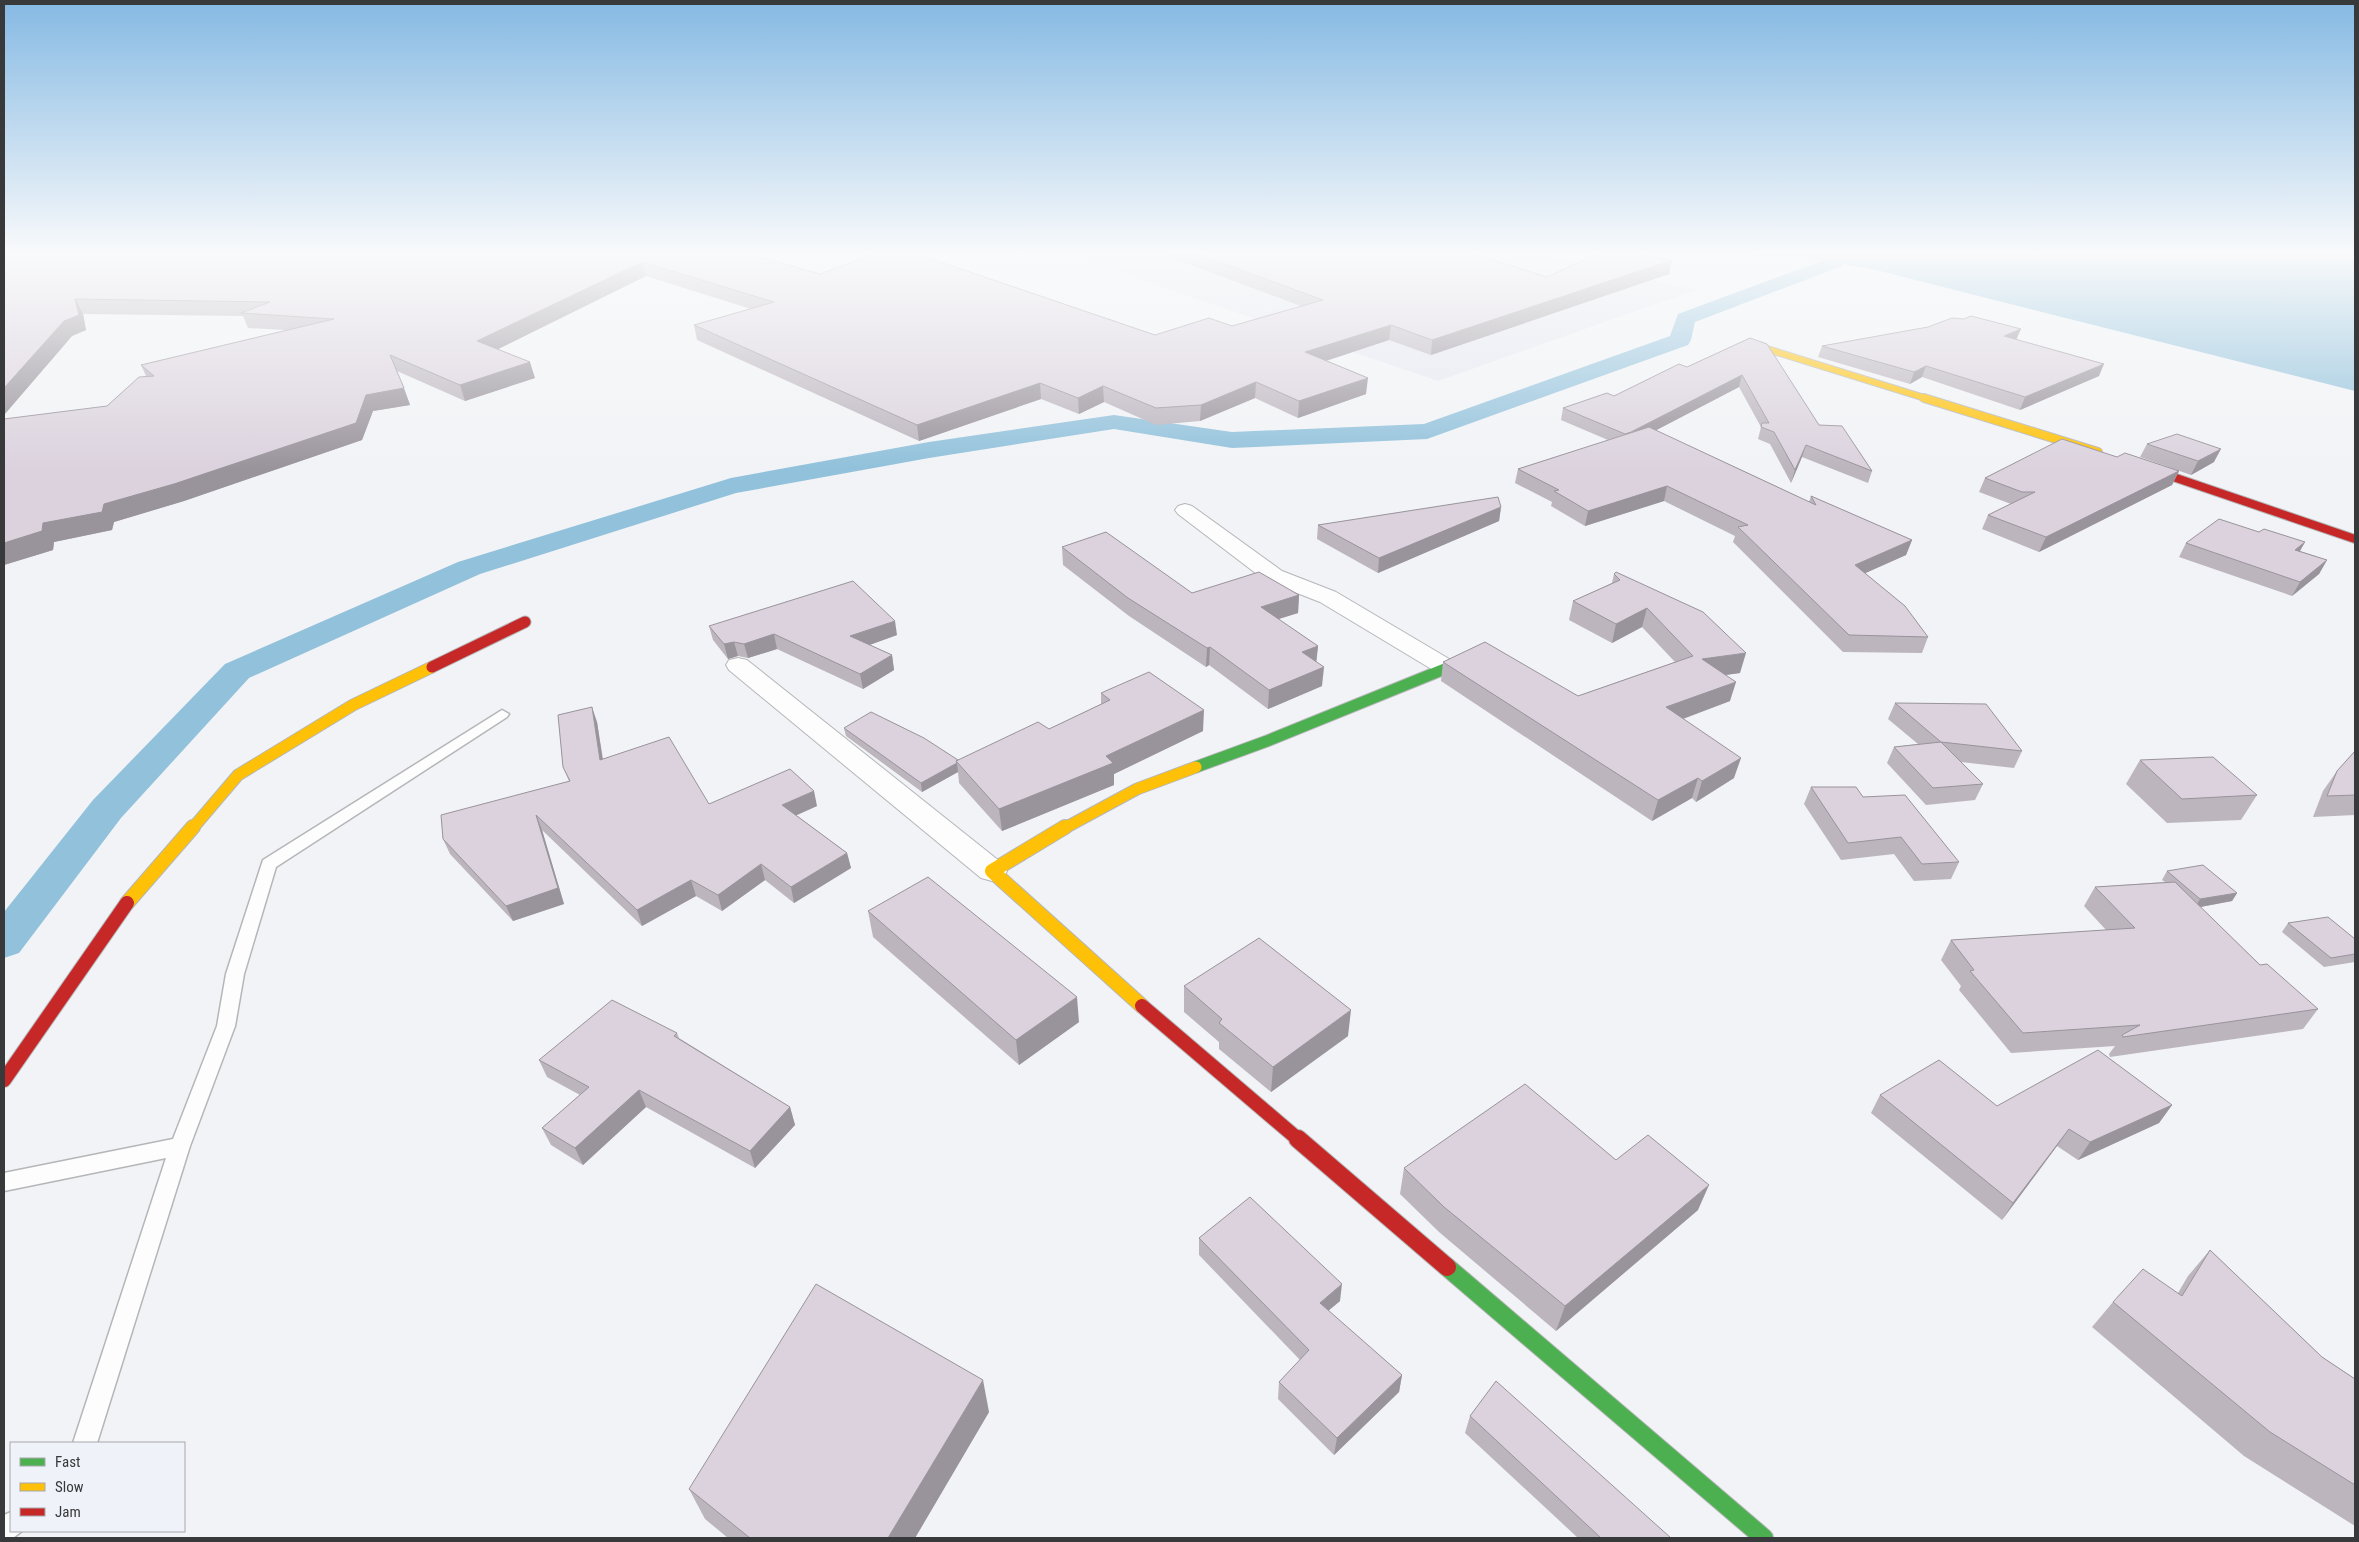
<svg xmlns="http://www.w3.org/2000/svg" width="2359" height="1542" font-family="'Roboto Condensed',sans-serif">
<rect width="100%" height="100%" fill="#f1f3f6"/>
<path fill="#e4e7f0" d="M 1092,253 L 1531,253 L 1695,290 L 1438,381 L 1088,262 Z"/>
<path fill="#91c1db" d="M 1681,253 L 2355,253 L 2355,391 L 1872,269 L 1808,258 Z"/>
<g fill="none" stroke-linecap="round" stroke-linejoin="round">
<path fill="#91c1db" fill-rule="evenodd" d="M 1835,256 L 1842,258 L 1844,262 L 1842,266 L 1695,322 L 1691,340 L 1688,345 L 1427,439 L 1232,448 L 1114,429 L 929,458 L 736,493 L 480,574 L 249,678 L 121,818 L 19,953 L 4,958 L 4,912 L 93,800 L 225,664 L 458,562 L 731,478 L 929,442 L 1114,415 L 1232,432 L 1424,424 L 1670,336 L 1678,314 Z"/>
<defs>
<g id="lane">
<path d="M 502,710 L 509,714 L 507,717 L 276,867 L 244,974 L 235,1026 L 190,1146 L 97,1443 L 73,1443 L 166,1158 L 4,1191 L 4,1173 L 173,1139 L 217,1026 L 226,974 L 263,860 Z"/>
<path d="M 11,1512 L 11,1531 L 22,1531 L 13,1538 L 4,1538 L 4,1515 Z"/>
</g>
<g id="street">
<path d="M 1185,504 L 1192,506 L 1282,571 L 1336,592 L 1456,663 L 1459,668 L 1456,673 L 1447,675 L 1438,673 L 1320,602 L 1266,581 L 1178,514 L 1175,510 L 1178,506 Z"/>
<path d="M 738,658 L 747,660 L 1003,864 L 1007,871 L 1003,878 L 992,881 L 981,878 L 729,670 L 726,665 L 729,660 Z"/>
</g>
<path id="fast-far1" d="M 1196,767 L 1267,741 L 1447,668"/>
<path id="fast" d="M 1447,1267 L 1764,1538"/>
<path id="slow-far3" d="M 1751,344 L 1928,399"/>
<path id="slow-far2" d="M 1924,398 L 2098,452"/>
<g id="slow-far1">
<path d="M 192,829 L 238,775 L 353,705 L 432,667"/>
<path d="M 1063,829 L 1137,789 L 1196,767"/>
</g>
<g id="slow">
<path d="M 1065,827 L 992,871 L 1142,1006"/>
<path d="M 127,903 L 193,827"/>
</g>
<path id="jam-far3" d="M 2141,466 L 2355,539"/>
<path id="jam-far2" d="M 432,667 L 525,622"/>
<g id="jam-far1">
<path d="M 1142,1006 L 1299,1140"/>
<path d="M 4,1080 L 127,903"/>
</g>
<path id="jam" d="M 1298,1139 L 1447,1267"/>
</defs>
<use href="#lane" stroke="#b5b6b8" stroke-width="3"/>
<use href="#street" stroke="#b5b6b8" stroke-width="2"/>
<use href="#fast-far1" stroke="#b5b6b8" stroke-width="13"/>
<use href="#fast" stroke="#b5b6b8" stroke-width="20"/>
<use href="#slow-far3" stroke="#b5b6b8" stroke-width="8"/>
<use href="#slow-far2" stroke="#b5b6b8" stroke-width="10"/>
<use href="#slow-far1" stroke="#b5b6b8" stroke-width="13"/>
<use href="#slow" stroke="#b5b6b8" stroke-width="16"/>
<use href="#jam-far3" stroke="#b5b6b8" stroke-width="10"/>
<use href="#jam-far2" stroke="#b5b6b8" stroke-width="13"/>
<use href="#jam-far1" stroke="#b5b6b8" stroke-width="16"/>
<use href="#jam" stroke="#b5b6b8" stroke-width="20"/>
<use href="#lane" fill="#fdfdfe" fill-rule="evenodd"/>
<use href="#street" fill="#fdfdfe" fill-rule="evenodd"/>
<use href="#fast-far1" stroke="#4caf50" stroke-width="11"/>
<use href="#fast" stroke="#4caf50" stroke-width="18"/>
<use href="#slow-far3" stroke="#ffc107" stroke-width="6"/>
<use href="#slow-far2" stroke="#ffc107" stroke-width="8"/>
<use href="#slow-far1" stroke="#ffc107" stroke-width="11"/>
<use href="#slow" stroke="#ffc107" stroke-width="14"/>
<use href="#jam-far3" stroke="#c62828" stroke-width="8"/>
<use href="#jam-far2" stroke="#c62828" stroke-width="11"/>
<use href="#jam-far1" stroke="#c62828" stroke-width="14"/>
<use href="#jam" stroke="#c62828" stroke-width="18"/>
</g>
<g fill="#bcb5be">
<path d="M 4,253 L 745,253 L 820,274 L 1155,335 L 1232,326 L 1301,306 L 1159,253 L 1470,253 L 1547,277 L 1672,260 L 1669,274 L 1431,355 L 1389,340 L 1326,361 L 1366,394 L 1298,418 L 1255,398 L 1200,421 L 1156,425 L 1104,402 L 1079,414 L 1041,399 L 919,441 L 697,340 L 694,325 L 751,309 L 646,276 L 498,349 L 535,378 L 465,401 L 397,371 L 410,405 L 373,411 L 362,440 L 184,501 L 114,522 L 112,530 L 54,542 L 53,550 L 4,565 L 4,419 L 107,406 L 146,376 L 141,365 L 286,330 L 248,328 L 243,316 L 83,314 L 86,330 L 72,336 L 4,415 Z"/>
<path d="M 1750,338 L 1819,425 L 1872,471 L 1868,483 L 1802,457 L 1791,483 L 1770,444 L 1758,439 L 1761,427 L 1739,387 L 1656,430 L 1809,502 L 1811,496 L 1912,540 L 1906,555 L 1865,573 L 1928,637 L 1922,653 L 1843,652 L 1733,542 L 1735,536 L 1664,501 L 1585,526 L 1551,506 L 1552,502 L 1515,483 L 1518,469 L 1608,440 L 1561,420 L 1563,408 L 1614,396 L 1687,367 Z"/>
<path d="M 2016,340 L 2099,376 L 2020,410 L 1922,377 L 1910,384 L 1818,357 L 1822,346 Z"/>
<path d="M 2147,444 L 2214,462 L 2191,475 L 2140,457 Z"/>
<path d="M 2117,457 L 2179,471 L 2172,485 L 2039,552 L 1982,529 L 1988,515 L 2011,504 L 1979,492 L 1985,478 Z"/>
<path d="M 1501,507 L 1499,521 L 1378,573 L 1317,539 L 1318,525 Z"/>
<path d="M 2259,532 L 2305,542 L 2300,551 L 2327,560 L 2319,574 L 2292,596 L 2179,557 L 2186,543 Z"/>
<path d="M 1062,547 L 1192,593 L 1299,595 L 1298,613 L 1278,619 L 1318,646 L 1316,662 L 1322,686 L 1268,709 L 1209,665 L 1206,667 L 1129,616 L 1063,565 Z"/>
<path d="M 1614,574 L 1740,673 L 1725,675 L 1730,701 L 1683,719 L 1734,778 L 1696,802 L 1692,798 L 1652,821 L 1441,681 L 1443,662 L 1578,696 L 1675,662 L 1642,627 L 1612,643 L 1569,620 L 1573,601 L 1612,583 Z"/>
<path d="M 709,626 L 897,635 L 869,645 L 892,655 L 894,670 L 863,689 L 777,649 L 748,658 L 738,656 L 728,659 L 713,640 Z"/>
<path d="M 1101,693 L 1203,731 L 1114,774 L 1114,785 L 1002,831 L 959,783 L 958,772 L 922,792 L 846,736 L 844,728 L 958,760 L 1049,729 L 1101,704 Z"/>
<path d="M 1895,703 L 2022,751 L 2014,768 L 1961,762 L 1983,784 L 1975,800 L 1926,805 L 1887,763 L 1894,747 L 1918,744 L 1888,719 Z"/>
<path d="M 597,722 L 603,759 L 709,804 L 817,806 L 796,815 L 847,853 L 851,868 L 794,903 L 765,880 L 722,911 L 696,896 L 642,926 L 542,830 L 564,904 L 513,921 L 450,854 L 443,839 L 569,781 L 563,767 Z"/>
<path d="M 2355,751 L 2355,815 L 2313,817 L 2323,791 L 2337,771 Z"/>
<path d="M 2140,760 L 2257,795 L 2241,820 L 2167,823 L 2126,784 Z"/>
<path d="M 1811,787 L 1863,797 L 1959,862 L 1951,879 L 1914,881 L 1894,854 L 1841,860 L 1804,804 Z"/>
<path d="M 2167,871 L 2237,893 L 2232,901 L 2200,907 L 2260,965 L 2318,1009 L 2303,1029 L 2110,1057 L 2109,1054 L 2115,1046 L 2011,1053 L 1959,990 L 1961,986 L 1941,960 L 1951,940 L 2106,930 L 2084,906 L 2095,887 L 2165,882 L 2162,880 Z"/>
<path d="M 868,911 L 1079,1022 L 1019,1065 L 873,937 Z"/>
<path d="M 2288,923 L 2355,939 L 2355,962 L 2324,967 L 2282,932 Z"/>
<path d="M 1184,986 L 1348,1036 L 1271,1092 L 1219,1049 L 1219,1042 L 1184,1012 Z"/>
<path d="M 677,1033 L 679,1038 L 790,1107 L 795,1125 L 755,1168 L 646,1107 L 583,1165 L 551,1145 L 542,1128 L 580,1095 L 547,1077 L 539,1060 Z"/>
<path d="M 1880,1095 L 1997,1106 L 2172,1105 L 2159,1123 L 2078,1160 L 2057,1146 L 2002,1220 L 1871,1113 Z"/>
<path d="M 1616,1160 L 1698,1210 L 1556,1331 L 1439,1232 L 1400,1194 L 1404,1168 Z"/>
<path d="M 1199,1238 L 1340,1301 L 1328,1311 L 1402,1375 L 1399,1392 L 1334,1455 L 1278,1399 L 1279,1382 L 1300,1360 L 1199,1255 Z"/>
<path d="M 2210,1250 L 2322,1357 L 2355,1379 L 2355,1526 L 2244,1456 L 2092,1327 L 2113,1302 L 2178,1293 L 2188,1276 Z"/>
<path d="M 989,1412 L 915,1538 L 728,1538 L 705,1519 L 689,1489 Z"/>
<path d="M 1470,1416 L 1671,1538 L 1578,1538 L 1465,1433 Z"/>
</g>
<g fill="#99939b">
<path d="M 1672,260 L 1669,274 L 1431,355 L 1432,340 Z"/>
<path d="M 642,262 L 646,276 L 482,357 L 477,341 Z"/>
<path d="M 75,299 L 83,314 L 86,330 L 72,336 L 4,415 L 4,388 Z"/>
<path d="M 1391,325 L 1389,340 L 1304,368 L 1305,352 Z"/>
<path d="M 2021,329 L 2016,340 L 2004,336 Z"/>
<path d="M 530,362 L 535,378 L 465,401 L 460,385 Z"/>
<path d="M 2104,364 L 2099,376 L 2020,410 L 2025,397 Z"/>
<path d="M 1926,366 L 1922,377 L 1910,384 L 1914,372 Z"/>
<path d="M 1742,375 L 1739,387 L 1624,447 L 1626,435 Z"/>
<path d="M 1368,378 L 1366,394 L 1298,418 L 1299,401 Z"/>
<path d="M 1256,382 L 1255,398 L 1200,421 L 1201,405 Z"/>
<path d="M 1040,383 L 1041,399 L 919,441 L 917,425 Z"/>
<path d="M 1103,386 L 1104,402 L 1079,414 L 1078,398 Z"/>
<path d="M 404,388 L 410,405 L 373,411 L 362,440 L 184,501 L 114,522 L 112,530 L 54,542 L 53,550 L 4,565 L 4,543 L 43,523 L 104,504 L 366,395 Z"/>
<path d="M 1806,445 L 1802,457 L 1791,483 L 1795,470 Z"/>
<path d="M 2221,449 L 2214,462 L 2191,475 L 2198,461 Z"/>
<path d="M 2179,471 L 2172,485 L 2039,552 L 2046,537 Z"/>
<path d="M 1667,486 L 1664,501 L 1585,526 L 1588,511 Z"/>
<path d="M 1501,507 L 1499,521 L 1378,573 L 1379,558 Z"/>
<path d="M 1912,540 L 1906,555 L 1850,580 L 1855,565 Z"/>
<path d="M 2305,542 L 2297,556 L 2295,550 Z"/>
<path d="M 2327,560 L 2319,574 L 2292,596 L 2300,582 Z"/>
<path d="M 1299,595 L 1298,613 L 1260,625 L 1261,607 Z"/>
<path d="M 1647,608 L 1642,627 L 1612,643 L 1616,624 Z"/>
<path d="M 895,621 L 897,635 L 853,651 L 850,636 Z"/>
<path d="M 774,634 L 777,649 L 748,658 L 744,644 Z"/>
<path d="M 734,642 L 738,656 L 728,659 L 724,644 Z"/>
<path d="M 1318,646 L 1316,665 L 1302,652 Z"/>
<path d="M 1210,647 L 1209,665 L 1206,667 L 1207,648 Z"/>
<path d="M 1746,653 L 1740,673 L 1696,679 L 1702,659 Z"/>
<path d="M 892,655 L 894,670 L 863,689 L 860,674 Z"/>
<path d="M 1324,667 L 1322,686 L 1268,709 L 1269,690 Z"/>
<path d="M 1736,682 L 1730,701 L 1661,727 L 1666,707 Z"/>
<path d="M 592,707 L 597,722 L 605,775 L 600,760 Z"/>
<path d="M 1204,710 L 1203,731 L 1114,774 L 1114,785 L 1002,831 L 999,809 L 1106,756 Z"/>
<path d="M 1741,758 L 1734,778 L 1696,802 L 1702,781 Z"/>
<path d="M 957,763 L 958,772 L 922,792 L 921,783 Z"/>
<path d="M 1698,778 L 1692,798 L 1652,821 L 1658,800 Z"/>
<path d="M 814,791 L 817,806 L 786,820 L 782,805 Z"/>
<path d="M 536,815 L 542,830 L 564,904 L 513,921 L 506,906 Z"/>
<path d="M 847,853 L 851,868 L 794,903 L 791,887 Z"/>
<path d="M 761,864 L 765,880 L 722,911 L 718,895 Z"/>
<path d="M 691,880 L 696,896 L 642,926 L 637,910 Z"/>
<path d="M 2237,893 L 2232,901 L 2195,908 L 2200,899 Z"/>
<path d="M 1077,997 L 1079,1022 L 1019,1065 L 1016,1040 Z"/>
<path d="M 1351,1010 L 1348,1036 L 1271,1092 L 1273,1067 Z"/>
<path d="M 639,1090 L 646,1107 L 583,1165 L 575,1148 Z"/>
<path d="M 2172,1105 L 2159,1123 L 2078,1160 L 2090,1142 Z"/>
<path d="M 790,1107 L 795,1125 L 755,1168 L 750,1151 Z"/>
<path d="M 2069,1129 L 2057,1146 L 2002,1220 L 2013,1203 Z"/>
<path d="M 1709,1185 L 1698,1210 L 1556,1331 L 1565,1306 Z"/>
<path d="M 1342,1284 L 1340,1301 L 1317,1320 L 1320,1303 Z"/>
<path d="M 1402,1375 L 1399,1392 L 1334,1455 L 1337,1438 Z"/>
<path d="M 983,1380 L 989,1412 L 915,1538 L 888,1538 Z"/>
</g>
<g fill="#dbd2dd" stroke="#99939b">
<path d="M 4,253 L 745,253 L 820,274 L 876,253 L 914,253 L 1155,335 L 1209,318 L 1232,326 L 1323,300 L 1195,253 L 1470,253 L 1547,277 L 1599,253 L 1636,253 L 1672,260 L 1432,340 L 1391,325 L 1305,352 L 1368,378 L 1299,401 L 1256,382 L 1201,405 L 1156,408 L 1103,386 L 1078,398 L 1040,383 L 917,425 L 694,325 L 774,302 L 642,262 L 477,341 L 530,362 L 460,385 L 390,355 L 404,388 L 366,395 L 356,423 L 174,484 L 104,504 L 102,512 L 43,523 L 42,531 L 4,543 L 4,419 L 107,406 L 139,377 L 154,376 L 141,365 L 334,319 L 241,313 L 270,302 L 75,299 L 79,315 L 64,321 L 4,388 Z"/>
<path d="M 1971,316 L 2021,329 L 2004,336 L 2104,364 L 2025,397 L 1926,366 L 1914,372 L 1822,346 L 1928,327 L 1952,318 L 1964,319 Z"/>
<path d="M 1750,338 L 1767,344 L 1819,425 L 1842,426 L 1872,471 L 1806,445 L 1795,470 L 1774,432 L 1761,427 L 1762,423 L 1769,423 L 1742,375 L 1631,432 L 1625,434 L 1563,408 L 1607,393 L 1614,396 L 1679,364 L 1687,367 Z"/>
<path d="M 1649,427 L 1816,505 L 1811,496 L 1912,540 L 1855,565 L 1905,606 L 1928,637 L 1849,635 L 1738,527 L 1748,525 L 1667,486 L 1588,511 L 1554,491 L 1559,490 L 1518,469 Z"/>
<path d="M 2177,434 L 2221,449 L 2198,461 L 2147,444 Z"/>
<path d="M 2062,439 L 2117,457 L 2125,453 L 2179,471 L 2046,537 L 1988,515 L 2035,492 L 2022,492 L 1985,478 Z"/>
<path d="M 1498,497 L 1501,507 L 1379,558 L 1318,525 Z"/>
<path d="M 2219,519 L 2259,532 L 2264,529 L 2305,542 L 2295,550 L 2327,560 L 2300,582 L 2186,543 Z"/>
<path d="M 1106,532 L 1192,593 L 1259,572 L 1299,595 L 1261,607 L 1318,646 L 1302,652 L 1324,667 L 1269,690 L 1210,647 L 1207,648 L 1128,598 L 1062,547 Z"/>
<path d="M 1616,572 L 1703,612 L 1746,653 L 1702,659 L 1736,682 L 1666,707 L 1741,758 L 1702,781 L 1698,778 L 1658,800 L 1443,662 L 1485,642 L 1578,696 L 1693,656 L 1647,608 L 1616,624 L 1573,601 L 1620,580 L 1614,574 Z"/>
<path d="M 853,581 L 895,621 L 850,636 L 892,655 L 860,674 L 774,634 L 744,644 L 734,642 L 724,644 L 709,626 Z"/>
<path d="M 1149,672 L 1204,710 L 1106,756 L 1113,763 L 999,809 L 956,761 L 1038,722 L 1049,729 L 1110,700 L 1101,693 Z"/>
<path d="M 1895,703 L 1986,704 L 2022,751 L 1941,742 Z"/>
<path d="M 592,707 L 600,760 L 669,737 L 709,804 L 790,769 L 814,791 L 782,805 L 847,853 L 791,887 L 761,864 L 718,895 L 691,880 L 637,910 L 536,815 L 558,888 L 506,906 L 443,839 L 441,815 L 570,781 L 563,767 L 558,715 Z"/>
<path d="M 871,712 L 924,738 L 958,760 L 956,761 L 957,763 L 921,783 L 844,728 Z"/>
<path d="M 1941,742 L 1983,784 L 1933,788 L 1894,747 Z"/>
<path d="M 2355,751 L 2355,795 L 2327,796 L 2337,771 Z"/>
<path d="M 2213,757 L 2257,795 L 2182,799 L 2140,760 Z"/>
<path d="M 1811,787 L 1856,787 L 1863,797 L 1905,795 L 1959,862 L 1922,864 L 1901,837 L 1848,843 Z"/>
<path d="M 2203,865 L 2237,893 L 2200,899 L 2167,871 Z"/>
<path d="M 928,877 L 1077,997 L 1016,1040 L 868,911 Z"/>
<path d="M 2175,882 L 2260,965 L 2267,964 L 2318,1009 L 2123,1037 L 2122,1035 L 2140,1025 L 2023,1033 L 1970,971 L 1974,970 L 1951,940 L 2135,928 L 2095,887 Z"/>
<path d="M 2328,917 L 2355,939 L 2355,954 L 2331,958 L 2288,923 Z"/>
<path d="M 1259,938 L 1351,1010 L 1273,1067 L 1219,1023 L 1222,1019 L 1184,986 Z"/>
<path d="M 612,1000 L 677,1033 L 674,1036 L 790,1107 L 750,1151 L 639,1090 L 575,1148 L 542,1128 L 589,1087 L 539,1060 Z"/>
<path d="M 2098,1050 L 2172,1105 L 2090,1142 L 2069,1129 L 2013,1203 L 1880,1095 L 1939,1060 L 1997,1106 Z"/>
<path d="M 1525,1084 L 1616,1160 L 1648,1135 L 1709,1185 L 1565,1306 L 1444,1207 L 1404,1168 Z"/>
<path d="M 1250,1197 L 1342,1284 L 1320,1303 L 1402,1375 L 1337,1438 L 1279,1382 L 1309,1350 L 1199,1238 Z"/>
<path d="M 2210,1250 L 2322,1357 L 2355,1379 L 2355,1485 L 2270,1432 L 2113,1302 L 2143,1269 L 2182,1296 Z"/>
<path d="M 816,1284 L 983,1380 L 888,1538 L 750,1538 L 689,1489 Z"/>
<path d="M 1496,1381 L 1671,1538 L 1601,1538 L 1470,1416 Z"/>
</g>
<linearGradient id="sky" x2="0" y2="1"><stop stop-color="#85b9e3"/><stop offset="0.54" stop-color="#f9fafb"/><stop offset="1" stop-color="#f9fafb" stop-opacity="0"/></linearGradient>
<rect width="2359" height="469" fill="url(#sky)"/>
<rect width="2359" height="1542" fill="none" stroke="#38393b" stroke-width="10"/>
<rect x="10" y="1442" width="175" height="90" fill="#eff2f8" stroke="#a6a8ac"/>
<rect x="20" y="1458" width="25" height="8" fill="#4caf50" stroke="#a6a8ac"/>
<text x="55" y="1467" font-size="15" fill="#38393b">Fast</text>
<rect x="20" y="1483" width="25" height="8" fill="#ffc107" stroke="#a6a8ac"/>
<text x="55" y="1492" font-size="15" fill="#38393b">Slow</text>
<rect x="20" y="1508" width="25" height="8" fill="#c62828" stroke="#a6a8ac"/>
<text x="55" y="1517" font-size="15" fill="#38393b">Jam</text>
</svg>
